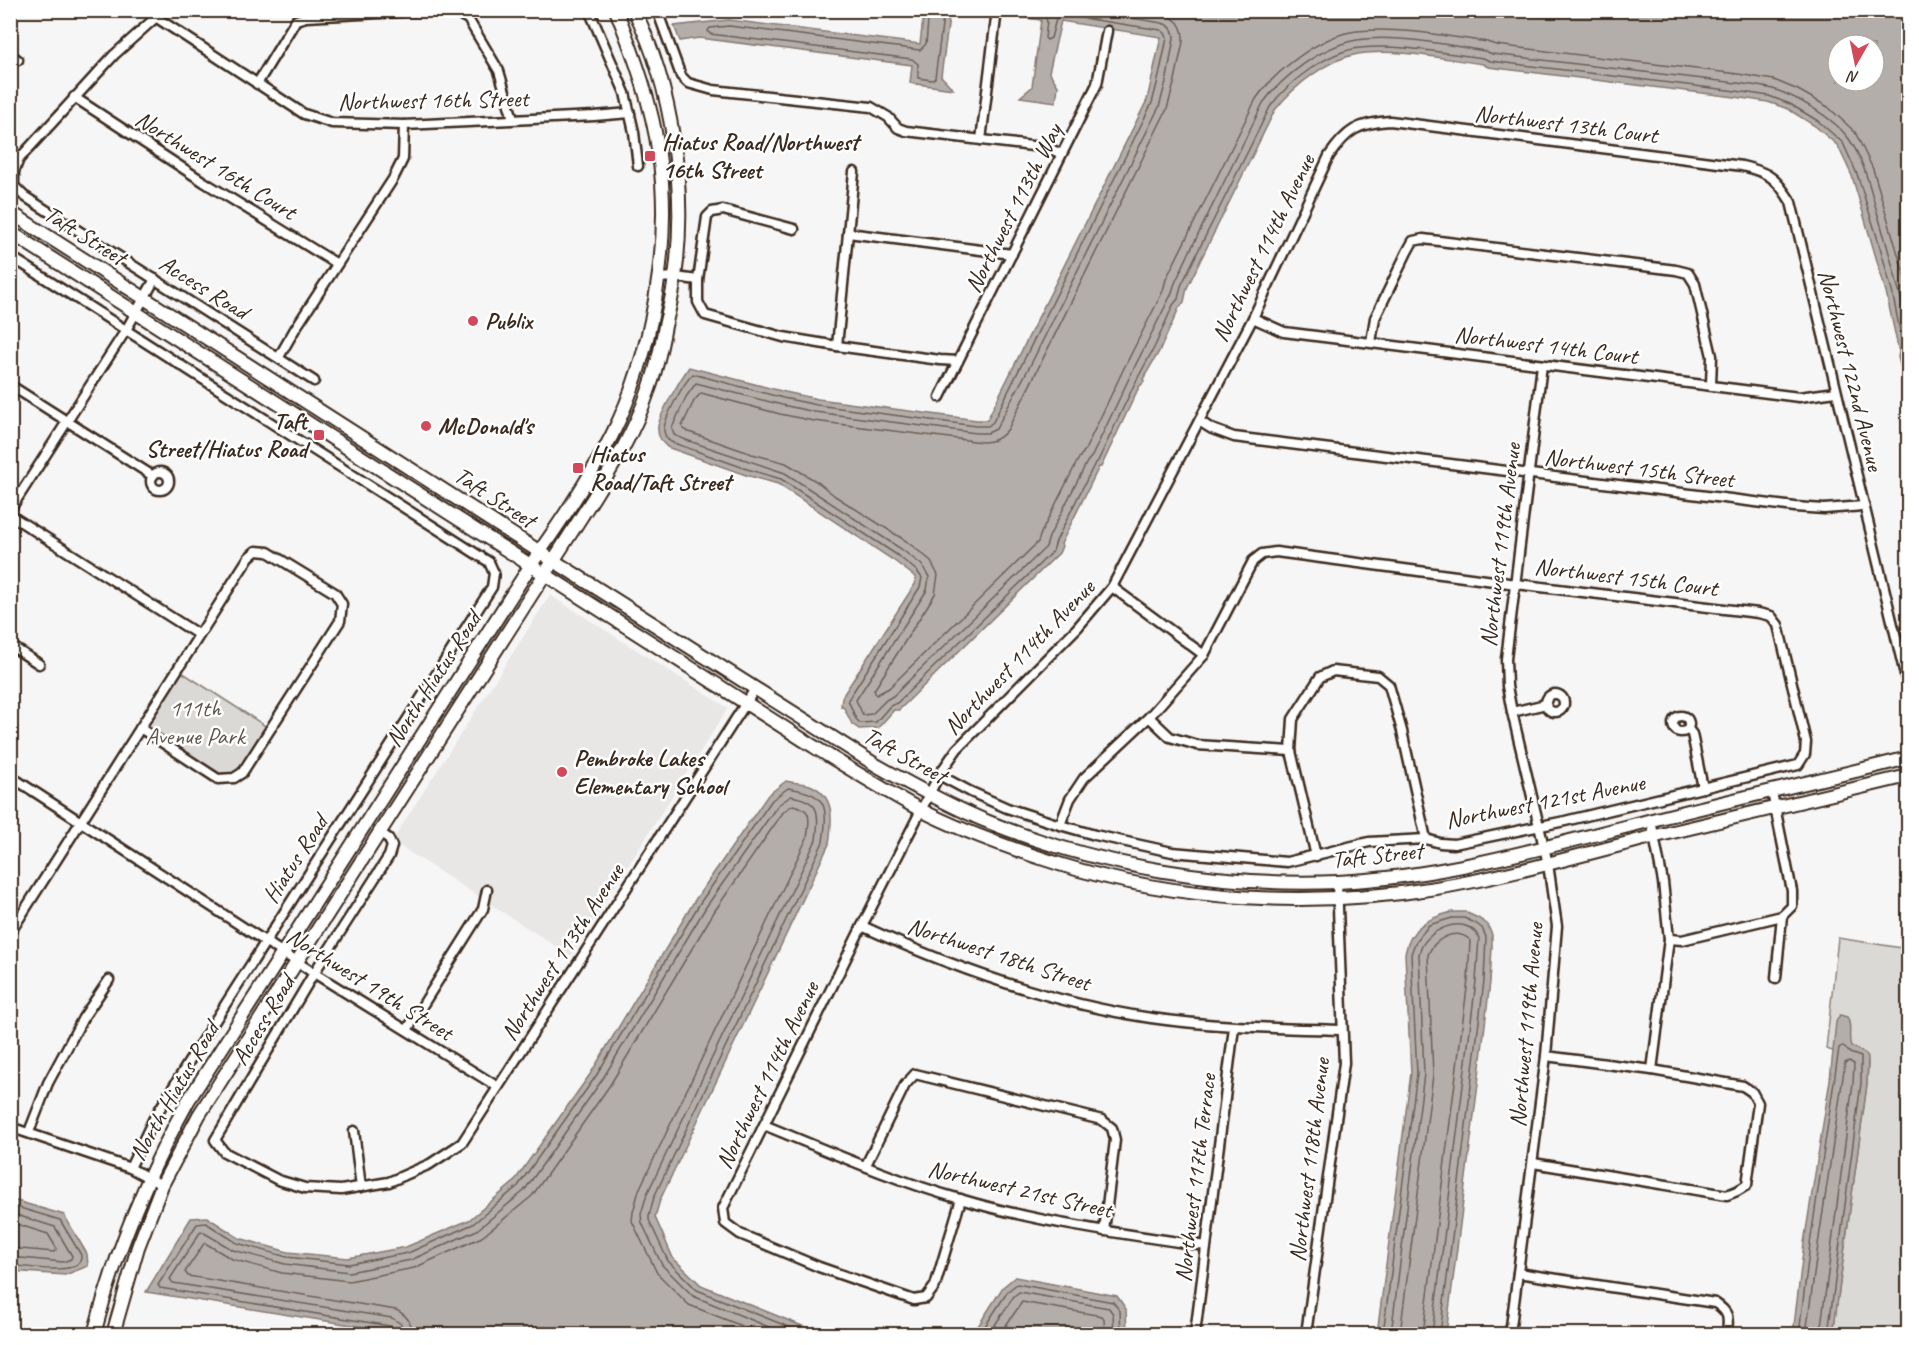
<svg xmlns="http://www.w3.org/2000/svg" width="1919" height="1345" font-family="Caveat,sans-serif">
<rect width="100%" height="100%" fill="#f7f6f6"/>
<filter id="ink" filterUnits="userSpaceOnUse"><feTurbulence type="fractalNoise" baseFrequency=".0167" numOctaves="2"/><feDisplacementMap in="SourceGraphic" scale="12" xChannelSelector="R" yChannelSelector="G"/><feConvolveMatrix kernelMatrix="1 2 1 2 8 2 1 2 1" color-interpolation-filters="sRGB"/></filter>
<g filter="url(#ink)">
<path fill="#e9e7e6" d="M 550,595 L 728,708 L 571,956 L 395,843 L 395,836 Z"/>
<g fill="#dbd9d6" stroke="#8b827a" stroke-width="1.5">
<path d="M 177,669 L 270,729 L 242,773 L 218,779 L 140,728 Z"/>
<path d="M 1838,938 L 1908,949 L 1908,1334 L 1833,1334 L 1867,1084 L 1868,1062 L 1826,1049 Z"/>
</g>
<g fill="#b4aeaa" stroke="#847972" stroke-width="1.5" fill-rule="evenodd">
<path d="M 924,11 L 950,11 L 941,76 L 953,89 L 910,83 L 912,65 L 699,38 L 680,41 L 674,26 L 729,20 L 920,44 Z"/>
<path d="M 967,11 L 1908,11 L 1908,398 L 1898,357 L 1899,352 L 1886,292 L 1861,206 L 1852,176 L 1838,146 L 1815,126 L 1788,109 L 1768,102 L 1735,97 L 1488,67 L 1483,64 C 1446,59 1395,48 1358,54 C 1327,59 1294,86 1275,110 L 1202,257 L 1187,288 L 1184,302 L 1179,308 L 1160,350 L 1143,379 L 1144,382 L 1139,387 L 1101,467 L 1099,467 L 1061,544 L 1062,546 L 1059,553 L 899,710 L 894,710 L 878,728 L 859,729 L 852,724 L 843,706 L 841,707 L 842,697 L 915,584 L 916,579 L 914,576 L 893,560 L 778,484 L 746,475 L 667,447 C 661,442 657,435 658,426 C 661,411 680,380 689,367 L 785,392 L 818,399 L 977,420 L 987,420 L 1147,100 L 1161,37 L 1061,21 L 1049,72 L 1058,86 L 1056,102 L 1020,97 L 1032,87 L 1041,20 ZM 1838,45 L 1874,45 L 1874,81 L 1838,81 Z"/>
<path d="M 786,781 C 793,783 803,783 810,785 C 836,796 832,821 829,844 L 660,1200 L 655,1217 L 673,1258 L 701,1285 L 822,1334 L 407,1334 L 146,1292 L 191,1218 L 207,1217 L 239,1238 L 288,1252 L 348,1258 L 406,1247 L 469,1220 L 513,1183 L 591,1073 L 695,900 L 768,795 Z"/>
<path d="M 1452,912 L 1465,912 L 1478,918 L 1487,924 L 1492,935 L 1492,947 L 1490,982 L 1478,1084 L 1446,1334 L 1377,1334 L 1411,1073 L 1405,954 C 1410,927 1428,918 1452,912 Z"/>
<path d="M 1840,1015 L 1847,1017 C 1853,1027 1847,1036 1851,1046 L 1866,1054 L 1868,1057 L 1867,1084 L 1833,1334 L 1793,1334 L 1804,1243 L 1830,1080 L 1836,1022 Z"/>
<path d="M 10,1199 L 64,1215 L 87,1254 L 88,1266 L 65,1275 L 11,1271 Z"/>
<path d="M 1015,1277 L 1117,1296 L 1126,1309 L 1127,1334 L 973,1334 L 1003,1287 Z"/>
</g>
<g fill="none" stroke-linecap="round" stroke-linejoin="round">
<g stroke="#6b5f56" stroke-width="1.5">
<path d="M 929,10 L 926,44 L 920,50 L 729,26 L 710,28 L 708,31 L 710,34 L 912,59 L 918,64 L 918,78 L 932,80 L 935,78 L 944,10"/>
<path d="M 1014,10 L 1045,16 L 1047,21 L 1045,38 L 1047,40 L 1051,38 L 1056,19 L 1062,15 L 1161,30 L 1165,33 L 1167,38 L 1159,76 L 1152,103 L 993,422 L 988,426 L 976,426 L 817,405 L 783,398 L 693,374 C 684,382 664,418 664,430 C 664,436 667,439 671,442 L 747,469 L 781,479 L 897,555 L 917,571 L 922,578 L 920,587 L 848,700 L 856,719 L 860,723 L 876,722 L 890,706 L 897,703 L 1053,551 L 1056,541 L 1094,465 L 1098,461 L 1134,385 L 1155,346 L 1173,305 L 1178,299 L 1181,286 L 1196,255 L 1270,107 C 1288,82 1328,51 1360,48 C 1401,44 1443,53 1483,58 L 1490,61 L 1736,91 L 1769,96 L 1790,104 L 1818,121 L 1843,143 L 1857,174 L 1879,243 L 1892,291 L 1908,372"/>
<path d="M 1083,10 L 1162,23 C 1170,25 1174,30 1174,38 L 1167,78 L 1159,107 L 1032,362 L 996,429 L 988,433 L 976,433 L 815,412 L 782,405 L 696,383 L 686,397 L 672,428 L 674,435 L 686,440 L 785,473 L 901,549 L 922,565 L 929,577 L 927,590 L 856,700 L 863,715 L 872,714 L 886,700 L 893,696 L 1046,547 L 1049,537 L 1087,462 L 1092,456 L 1132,372 L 1171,295 L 1175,283 L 1190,251 L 1263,103 C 1283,76 1322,46 1357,40 C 1395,34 1447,45 1485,51 L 1492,54 L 1737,83 C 1749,85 1762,86 1773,89 C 1798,97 1834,118 1849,139 C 1864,160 1870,188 1877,212 C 1889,251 1900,291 1908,331"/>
<path d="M 1141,10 C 1162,14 1185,14 1183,42 L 1175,80 L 1167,109 L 1008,429 C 1001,438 994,442 982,442 L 814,421 L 780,414 L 701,393 L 694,401 L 682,426 L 683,429 L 689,432 L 752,454 L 786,463 L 819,483 L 835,496 L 906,541 L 930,560 L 938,575 L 935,594 L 874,690 L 876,695 L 889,688 L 1038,542 L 1041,533 L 1079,458 L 1085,450 L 1124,368 L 1163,291 L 1166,279 L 1256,99 C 1276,70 1321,35 1357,31 C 1400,27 1445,36 1487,42 L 1496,45 L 1738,74 L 1774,80 L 1798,90 L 1828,107 L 1855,132 L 1873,169 L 1908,288"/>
<path d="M 10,1205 L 60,1220 L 81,1255 C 84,1278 24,1266 10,1265"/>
<path d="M 10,1213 L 55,1227 L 72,1256 L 71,1259 L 63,1262 L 10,1257"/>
<path d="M 10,1222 L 48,1234 L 57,1249 L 54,1252 L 10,1248"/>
<path d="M 396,1334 L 395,1329 L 390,1326 L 160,1288 L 158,1285 L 197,1224 L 206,1223 L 237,1243 L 287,1257 L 349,1264 L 408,1253 L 473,1224 L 518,1186 L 596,1076 L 700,903 L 772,800 L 788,788 C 828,794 828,806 823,842 L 654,1197 L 649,1216 L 649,1220 L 668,1261 L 697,1290 L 806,1334"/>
<path d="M 404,1334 L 401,1324 L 392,1318 L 173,1283 L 170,1279 L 201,1231 L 233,1250 L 285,1264 L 349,1272 L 411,1260 L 477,1230 L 524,1191 L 602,1080 L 706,907 L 778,805 L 791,796 C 821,801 819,813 816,840 L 647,1194 L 641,1214 L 642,1223 L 662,1265 L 693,1296 L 786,1334"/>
<path d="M 413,1334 C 412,1323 407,1315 396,1310 L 188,1276 L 185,1272 L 203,1245 L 205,1243 L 232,1259 L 282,1273 L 349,1281 L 414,1268 L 482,1237 L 532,1196 L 610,1085 L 714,912 L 784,811 L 793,805 C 814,809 809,821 807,838 L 639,1190 L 633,1212 L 632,1221 L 657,1273 L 689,1305 L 762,1334"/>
<path d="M 980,1334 L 1008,1291 L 1017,1284 L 1113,1302 L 1120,1311 L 1121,1334"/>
<path d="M 989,1334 L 1014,1296 L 1019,1292 L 1109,1308 L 1113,1314 L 1114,1334"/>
<path d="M 1000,1334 L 1022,1302 L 1102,1316 L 1104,1319 L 1105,1334"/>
<path d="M 1383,1334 L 1417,1073 L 1411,954 L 1415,943 L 1429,925 L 1452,918 L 1464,918 L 1475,923 L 1482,928 L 1486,937 L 1484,981 L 1440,1334"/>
<path d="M 1391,1334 L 1424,1074 L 1419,954 C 1424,930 1466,911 1479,938 L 1476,981 L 1432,1334"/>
<path d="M 1400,1334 L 1433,1075 L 1428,955 C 1434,939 1455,927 1470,940 L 1468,980 L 1423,1334"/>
<path d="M 1799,1334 L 1810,1244 L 1839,1048 L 1843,1046 L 1850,1053 L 1861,1057 L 1861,1083 L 1828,1334"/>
<path d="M 1806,1334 L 1818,1245 L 1845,1063 L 1849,1061 L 1854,1064 L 1853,1083 L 1820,1334"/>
</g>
<defs>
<g id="street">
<path d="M 164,10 L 114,55 L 19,159 L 14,172 L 14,186 L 24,196 L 314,381"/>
<path d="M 451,10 L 468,19 L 499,71 L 513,119"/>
<path d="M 589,10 L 625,93 L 634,132 L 638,166"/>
<path d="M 657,10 L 681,76 L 688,83 L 713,90 L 871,107 L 888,117 L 898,128 L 906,131 L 1049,148 L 1061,154"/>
<path d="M 157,18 L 304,114 L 332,123 L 404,125 L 594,116 L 630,113"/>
<path d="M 10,54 L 18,60"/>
<path d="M 257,84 L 296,20 L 306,17 L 436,10"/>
<path d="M 74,97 L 204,182 L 337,264"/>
<path d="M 981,140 L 996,18"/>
<path d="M 794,229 L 723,210 L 712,212 L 707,217 L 698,280 L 698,302 L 705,315 L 783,337 L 837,346 L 940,360 L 958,361"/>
<path d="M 848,233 L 1012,254"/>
<path d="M 10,256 L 489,562 L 494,573 L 492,587 L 195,1052 L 153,1120 L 130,1168"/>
<path d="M 658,278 L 675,277 L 698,280"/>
<path d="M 1253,318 L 1284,332 L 1799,397 L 1836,392"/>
<path d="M 1371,342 L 1375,318 L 1407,252 L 1413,241 L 1423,239 L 1676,270 L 1688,273 L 1695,284 L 1712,356 L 1711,385"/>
<path d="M 837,346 L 854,172"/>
<path d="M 279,357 L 295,329 L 393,179 L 403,159 L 404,125"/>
<path d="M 10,385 L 153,476"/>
<path d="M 940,397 L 1097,84 L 1107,31"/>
<path d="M 1199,421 L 1212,429 L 1234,437 L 1795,507 L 1824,509 L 1864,506"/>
<circle cx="160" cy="481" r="9"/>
<path d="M 10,510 L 126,330 L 155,279"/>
<path d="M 10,515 L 199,635"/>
<path d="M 1112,587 L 1204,655"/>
<path d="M 10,645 L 39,664"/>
<circle cx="1555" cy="703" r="9"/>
<path d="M 1512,712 L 1546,704"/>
<circle cx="1681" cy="724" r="8"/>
<path d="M 1149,717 L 1170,737 L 1197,745 L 1291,751 L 1293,719 L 1320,677 L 1333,671 L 1378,676 L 1389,685 L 1402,731 L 1426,839"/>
<path d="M 1688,729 L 1692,734 L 1703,788"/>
<path d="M 1291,751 L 1316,856"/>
<path d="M 939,775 L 971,792 L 1007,808 L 1060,825 L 1095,835 L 1172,852 L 1287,862 L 1369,842 L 1426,839 L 1440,843 L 1454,844 L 1565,821 L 1798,765 L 1805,754 L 1806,742 L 1778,625 L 1771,616 L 1758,613 L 1516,584 L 1276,552 L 1262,554 L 1253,561 L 1204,655 L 1149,717 L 1084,778 L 1070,799 L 1060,825"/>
<path d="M 10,776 L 314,973 L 498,1087"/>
<path d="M 1651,820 L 1663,882 L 1669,939 L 1652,1070"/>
<path d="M 379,832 L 388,838 L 392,846 L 389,856 L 314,973 L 215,1140 L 224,1152 L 278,1180 L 305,1188 L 341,1190 L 389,1182 L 430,1164 L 462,1143 L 755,689"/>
<path d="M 862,926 C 953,968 1051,1003 1151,1018 C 1214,1027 1278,1028 1341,1030"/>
<path d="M 10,933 C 90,808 169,682 249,557 L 256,551 L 268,552 L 335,593 L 342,604 L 340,621 L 242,773 L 234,778 L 218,779 L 140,728"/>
<path d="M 1669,939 L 1682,940 L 1782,916 L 1792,906 L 1792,891 L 1772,792"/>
<path d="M 1776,978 L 1782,916"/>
<path d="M 407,1030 L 483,909 L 487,890"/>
<path d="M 764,1125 C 828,1151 893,1180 960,1199 C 1040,1223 1123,1234 1206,1246"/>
<path d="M 10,1127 L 130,1168 L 162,1185"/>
<path d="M 354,1131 L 361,1187"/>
<path d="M 29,1132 L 48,1083 L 83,1018 L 109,980"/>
<path d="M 1533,1163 L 1727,1195 L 1737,1191 L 1747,1185 L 1758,1103 L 1752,1092 L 1743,1086 L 1652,1070 L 1546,1056"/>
<path d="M 866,1165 L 905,1085 L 915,1074 L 1102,1120 L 1112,1128 L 1115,1140 L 1104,1231"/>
<path d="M 961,1199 L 935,1286 L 926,1298 L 914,1300 L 819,1267 L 740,1234 L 725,1223 L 723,1208 L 862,926 L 939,775 L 957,749 L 1077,628 L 1112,587 L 1253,318 L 1329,156 C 1347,130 1358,123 1390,121 L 1742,166 C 1769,172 1777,179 1791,202 L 1908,687"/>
<path d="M 1518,1273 L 1715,1303 C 1729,1312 1729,1317 1727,1334"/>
<path d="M 1195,1334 L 1234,1027"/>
<path d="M 1306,1334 L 1344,1063 L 1337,882"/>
<path d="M 1510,1334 L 1546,1056 L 1557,926 L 1548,864 L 1512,712 L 1507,686 L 1506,659 L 1542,365"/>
</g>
<g id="secondary">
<path d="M 10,212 L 554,561 L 876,765 C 913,786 951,807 991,823 C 1098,866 1222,887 1338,882 C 1443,877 1546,847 1648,821 C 1734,799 1822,780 1908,758"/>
<path d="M 10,232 L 805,741 C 842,764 880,788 919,809 C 963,832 1012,849 1059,864 C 1177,901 1314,908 1436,888 C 1510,876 1583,854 1656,836 C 1740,816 1824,796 1908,776"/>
<path d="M 94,1334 C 115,1253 147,1175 188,1101 L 540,551 C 566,514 591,476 612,435 C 652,355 672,243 659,155 C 652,105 635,57 616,10"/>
<path d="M 113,1334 L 138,1247 L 162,1185 L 199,1115 L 594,497 C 615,463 635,430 648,392 C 656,371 661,348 665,326 C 669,310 673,293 675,277 C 687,192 673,87 634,10"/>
</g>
</defs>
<use href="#street" stroke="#3b2a1e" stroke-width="13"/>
<use href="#secondary" stroke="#3b2a1e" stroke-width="16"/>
<use href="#street" stroke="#fff" stroke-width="8"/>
<use href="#secondary" stroke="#fff" stroke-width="12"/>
</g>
</g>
<g fill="#d1495b" stroke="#fff" stroke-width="2">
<rect x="644" y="150" width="12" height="12" rx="3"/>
<circle cx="473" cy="321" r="6"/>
<circle cx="426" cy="426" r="6"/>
<rect x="313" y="429" width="12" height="12" rx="3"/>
<rect x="572" y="462" width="12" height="12" rx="3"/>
<circle cx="562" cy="772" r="6"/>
</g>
<g text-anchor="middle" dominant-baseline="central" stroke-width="5" stroke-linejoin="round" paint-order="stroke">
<g font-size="24" fill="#3b2a1e" stroke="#fff">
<text transform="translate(433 100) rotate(-1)">Northwest 16th Street</text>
<text transform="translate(1566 124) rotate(7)">Northwest 13th Court</text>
<text transform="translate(216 165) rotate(32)">Northwest 16th Court</text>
<text transform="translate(1013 208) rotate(-63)">Northwest 113th Way</text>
<text transform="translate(85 235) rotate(32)">Taft Street</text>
<text transform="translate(1263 248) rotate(-64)">Northwest 114th Avenue</text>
<text transform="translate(204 287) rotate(32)">Access Road</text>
<text transform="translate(1546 345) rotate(7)">Northwest 14th Court</text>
<text transform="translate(1851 370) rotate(76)">Northwest 122nd Avenue</text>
<text transform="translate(1639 468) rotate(7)">Northwest 15th Street</text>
<text transform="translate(495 497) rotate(33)">Taft Street</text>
<text transform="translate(1500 545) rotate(-83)">Northwest 119th Avenue</text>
<text transform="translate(1626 577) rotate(7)">Northwest 15th Court</text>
<text transform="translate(1019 657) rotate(-46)">Northwest 114th Avenue</text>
<text transform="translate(433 679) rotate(-57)">North Hiatus Road</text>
<text transform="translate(905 755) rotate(29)">Taft Street</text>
<text transform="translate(1545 801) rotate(-11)">Northwest 121st Avenue</text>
<text transform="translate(1377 855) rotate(-6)">Taft Street</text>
<text transform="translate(295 859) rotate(-57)">Hiatus Road</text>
<text transform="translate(562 952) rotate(-57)">Northwest 113th Avenue</text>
<text transform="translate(999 954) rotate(18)">Northwest 18th Street</text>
<text transform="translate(370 984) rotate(32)">Northwest 19th Street</text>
<text transform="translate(263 1020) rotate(-59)">Access Road</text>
<text transform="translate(1526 1025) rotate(-85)">Northwest 119th Avenue</text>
<text transform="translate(767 1075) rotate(-64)">Northwest 114th Avenue</text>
<text transform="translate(174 1091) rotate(-60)">North Hiatus Road</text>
<text transform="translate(1309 1160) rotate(-83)">Northwest 118th Avenue</text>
<text transform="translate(1195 1178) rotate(-83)">Northwest 117th Terrace</text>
<text transform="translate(1020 1189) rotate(13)">Northwest 21st Street</text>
</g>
<g font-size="24" font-weight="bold" fill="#3b2a1e" stroke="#fff" text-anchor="start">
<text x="662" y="142">Hiatus Road/Northwest<tspan x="662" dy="28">16th Street</tspan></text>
<text x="485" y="321">Publix</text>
<text x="307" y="421" text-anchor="end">Taft<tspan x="307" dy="28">Street/Hiatus Road</tspan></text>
<text x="438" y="426">McDonald's</text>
<text x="590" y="454">Hiatus<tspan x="590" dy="28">Road/Taft Street</tspan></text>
<text x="574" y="758">Pembroke Lakes<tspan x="574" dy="28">Elementary School</tspan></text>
</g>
<g font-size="24" fill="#63564c" stroke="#fff">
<text x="195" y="708">111th<tspan x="195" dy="28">Avenue Park</tspan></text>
</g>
</g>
<rect width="1919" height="1345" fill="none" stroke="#fff" stroke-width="36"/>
<rect x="18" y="18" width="1883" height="1309" fill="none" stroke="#3b2a1e" stroke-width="2" filter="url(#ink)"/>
<g transform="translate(1856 63) rotate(189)"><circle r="28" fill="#ffffff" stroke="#b1aaa5" stroke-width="1.5"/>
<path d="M0-4.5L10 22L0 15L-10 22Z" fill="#d1495b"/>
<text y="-9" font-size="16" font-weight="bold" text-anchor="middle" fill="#3b2a1e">N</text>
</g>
</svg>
